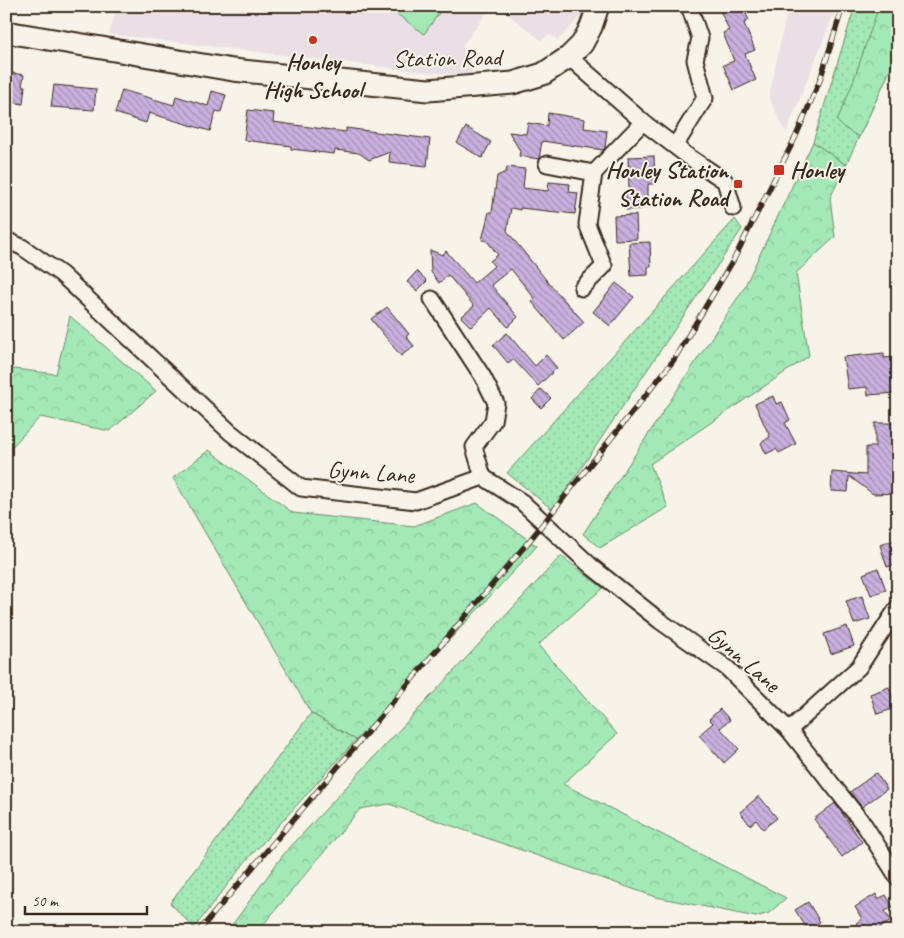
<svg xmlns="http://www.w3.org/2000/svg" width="904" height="938" font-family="Caveat,sans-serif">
<defs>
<pattern id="grass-dots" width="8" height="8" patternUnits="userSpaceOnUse" patternTransform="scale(1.25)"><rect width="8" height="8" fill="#a2e9b6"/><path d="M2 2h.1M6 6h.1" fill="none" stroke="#8cc89c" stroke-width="1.8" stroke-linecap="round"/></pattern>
<pattern id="forest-crowns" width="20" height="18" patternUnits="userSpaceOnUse" patternTransform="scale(1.25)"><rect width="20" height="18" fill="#a2e9b6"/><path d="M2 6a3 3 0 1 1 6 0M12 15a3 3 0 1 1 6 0" fill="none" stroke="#8cc89c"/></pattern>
<pattern id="building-back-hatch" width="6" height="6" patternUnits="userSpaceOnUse" patternTransform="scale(1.25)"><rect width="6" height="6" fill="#c9b0df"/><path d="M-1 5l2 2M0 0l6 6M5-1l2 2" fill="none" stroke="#a48fb4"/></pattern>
</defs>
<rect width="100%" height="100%" fill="#f7f3e8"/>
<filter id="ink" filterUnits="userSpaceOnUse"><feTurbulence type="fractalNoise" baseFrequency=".02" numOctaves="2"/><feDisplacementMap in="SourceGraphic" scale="10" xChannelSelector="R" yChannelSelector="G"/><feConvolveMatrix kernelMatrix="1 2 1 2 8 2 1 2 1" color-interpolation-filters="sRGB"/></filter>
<g filter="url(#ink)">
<g fill="#e9dfe5">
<path d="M 118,6 L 492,6 L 462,46 L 472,66 L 472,75 L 433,73 L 109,34 Z"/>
<path d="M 497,6 L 585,6 L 582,15 L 558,40 L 550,35 L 541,40 Z"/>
<path d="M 788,6 L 837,6 L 786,133 L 769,98 Z"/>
</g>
<g fill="url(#grass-dots)" stroke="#6e8a6a">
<path d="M 855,6 L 898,6 L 898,53 L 846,165 L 813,142 Z"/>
<path d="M 735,219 L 742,229 L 553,510 L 507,473 Z"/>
<path d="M 311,713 L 356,740 L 246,861 L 194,928 L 170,903 Z"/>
</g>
<g fill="url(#forest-crowns)" stroke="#6e8a6a">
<path d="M 879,6 L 898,6 L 898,53 L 859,137 L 844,128 L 837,121 L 852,85 Z"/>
<path d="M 813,142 L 846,165 L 830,198 L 835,237 L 796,273 L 809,356 L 650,464 L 668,507 L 600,548 L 583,534 L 744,288 Z"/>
<path d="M 70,316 L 156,391 L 110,431 L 40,417 L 6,453 L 6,368 L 56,374 Z"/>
<path d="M 209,450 L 293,513 L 414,526 L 477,503 L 537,546 L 356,740 L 311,713 L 173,478 Z"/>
<path d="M 561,556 L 603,588 L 538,645 L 617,734 L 563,784 L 786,898 L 769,913 L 756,917 L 656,897 L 389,804 L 360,809 L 257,932 L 227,932 L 283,855 Z"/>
</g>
<path fill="#a2e9b6" stroke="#6e8a6a" d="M 386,6 L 444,6 L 424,34 Z"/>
<g fill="url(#building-back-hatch)" stroke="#3b2a1e">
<path d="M 718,6 L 742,6 L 749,20 L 744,23 L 755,50 L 745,54 L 756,80 L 734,90 L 723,65 L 734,61 L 723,33 L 729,30 Z"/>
<path d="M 6,72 L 24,75 L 22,86 L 25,86 L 23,104 L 6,101 Z"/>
<path d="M 54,85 L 96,89 L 94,110 L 51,107 Z"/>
<path d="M 122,90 L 174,105 L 176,96 L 208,106 L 212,91 L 226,95 L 221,112 L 216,111 L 210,131 L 149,113 L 146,123 L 115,113 Z"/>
<path d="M 248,110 L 274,113 L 273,122 L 346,132 L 346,128 L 430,139 L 427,166 L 389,162 L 390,152 L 369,160 L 359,153 L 335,150 L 334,154 L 291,149 L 291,146 L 244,140 Z"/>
<path d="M 548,113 L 585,119 L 584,128 L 607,131 L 605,148 L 603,150 L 542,141 L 539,159 L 519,156 L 520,151 L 509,132 L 526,134 L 528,123 L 547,126 Z"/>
<path d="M 466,127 L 491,142 L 482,158 L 457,143 Z"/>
<path d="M 654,156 L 655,184 L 648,184 L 648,199 L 641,199 L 642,209 L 626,210 L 626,190 L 629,190 L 628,157 Z"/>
<path d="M 507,167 L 525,169 L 523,188 L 548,191 L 549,182 L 570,184 L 569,192 L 578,193 L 575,214 L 520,208 L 520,210 L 511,208 L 507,231 L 547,281 L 584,322 L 564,340 L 532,302 L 535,299 L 511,269 L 491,285 L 518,317 L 508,327 L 491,308 L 471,327 L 461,317 L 474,306 L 448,275 L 439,283 L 431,272 L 430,250 L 442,255 L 446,251 L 474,283 L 494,266 L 490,261 L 498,255 L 487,241 L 482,240 L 489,212 L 492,212 L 497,176 L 506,172 Z"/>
<path d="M 636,215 L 637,239 L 615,240 L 614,216 Z"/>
<path d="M 650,242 L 651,267 L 648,267 L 648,275 L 631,276 L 629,243 Z"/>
<path d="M 417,271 L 427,281 L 417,291 L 407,282 Z"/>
<path d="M 616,283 L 634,297 L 610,326 L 593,312 Z"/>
<path d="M 387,307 L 409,334 L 406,336 L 414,346 L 401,356 L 371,319 Z"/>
<path d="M 507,333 L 535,366 L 546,355 L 557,368 L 538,386 L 513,359 L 508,363 L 493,345 Z"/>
<path d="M 884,353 L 884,358 L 895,357 L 898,393 L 868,395 L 867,387 L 848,389 L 843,357 Z"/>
<path d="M 541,389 L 551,398 L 541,408 L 532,399 Z"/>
<path d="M 773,396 L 776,404 L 782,402 L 790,420 L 785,423 L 796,444 L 779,453 L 776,449 L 766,454 L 761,443 L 770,437 L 755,404 Z"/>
<path d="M 875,423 L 895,423 L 895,435 L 898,435 L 898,493 L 873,494 L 849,476 L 848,492 L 831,491 L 832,472 L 866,475 L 866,447 L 875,447 Z"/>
<path d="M 898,539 L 898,564 L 887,567 L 880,545 Z"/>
<path d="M 878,568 L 886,590 L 871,595 L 863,574 Z"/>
<path d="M 862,596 L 870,619 L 854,624 L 846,601 Z"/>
<path d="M 847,626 L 854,646 L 831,654 L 824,634 Z"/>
<path d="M 889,687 L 896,708 L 877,714 L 870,694 Z"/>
<path d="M 720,709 L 730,720 L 720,728 L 739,749 L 724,763 L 699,735 L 713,723 L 709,719 Z"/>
<path d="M 876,773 L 887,789 L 862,807 L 850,792 Z"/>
<path d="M 759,796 L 777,818 L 763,829 L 756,820 L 750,825 L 740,812 Z"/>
<path d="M 835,803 L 862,842 L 842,857 L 814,819 Z"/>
<path d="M 876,894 L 878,899 L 886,895 L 893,907 L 885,911 L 891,921 L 874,932 L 861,932 L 856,923 L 862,919 L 855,907 Z"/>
<path d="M 808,902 L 820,922 L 808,930 L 795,910 Z"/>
</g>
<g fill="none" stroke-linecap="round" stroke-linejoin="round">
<defs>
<g id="street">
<path d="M 569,57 L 643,122 L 689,157 L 725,181 L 733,208"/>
<path d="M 675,146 L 705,98 L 695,60 L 700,38 L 689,6"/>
<path d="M 547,164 L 594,173 L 643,122"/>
<path d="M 6,240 L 22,247 L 61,274 L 230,432 L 301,488 L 416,501 L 483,477 L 522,502 L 592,567 L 660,621 L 727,668 L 789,730 L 865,826 L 898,878"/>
<path d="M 582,288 L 604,266 L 587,224 L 594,173"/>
<path d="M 432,299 L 483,377 L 496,403 L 493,421 L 474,447 L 483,477"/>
<path d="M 789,730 L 859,667 L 898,607"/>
</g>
<path id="secondary" d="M 6,32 L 233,70 L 428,90 L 513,83 L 543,74 L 569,57 L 582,44 L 591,27 L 598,6"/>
</defs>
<use href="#street" stroke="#3b2a1e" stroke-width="19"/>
<use href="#secondary" stroke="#3b2a1e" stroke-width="25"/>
<use href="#street" stroke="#f7f3e8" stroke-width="15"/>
<use href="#secondary" stroke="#f7f3e8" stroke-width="21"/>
<defs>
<path id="rail" d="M 198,932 L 530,540 L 673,361 L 734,259 L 796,136 L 820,80 L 843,6"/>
</defs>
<use href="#rail" stroke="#3b2a1e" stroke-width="5.5"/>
<use href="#rail" stroke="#f7f3e8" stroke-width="4" stroke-dasharray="11" stroke-linecap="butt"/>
</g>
</g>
<g fill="#c8321e" stroke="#f7f3e8" stroke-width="2">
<circle cx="313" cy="40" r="5"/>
<rect x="773" y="164" width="12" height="12" rx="2.5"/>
<rect x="733" y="179" width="10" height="10" rx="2.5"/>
</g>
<g text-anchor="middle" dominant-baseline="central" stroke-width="4" stroke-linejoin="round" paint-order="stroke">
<g font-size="24" fill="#3b2a1e" stroke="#f7f3e8">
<text transform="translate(447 58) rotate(-1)">Station Road</text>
<text transform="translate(371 472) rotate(4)">Gynn Lane</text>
<text transform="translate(744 659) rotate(41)">Gynn Lane</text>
</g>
<g font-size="24" font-weight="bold" fill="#3b2a1e" stroke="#f7f3e8">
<text x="313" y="62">Honley<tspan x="313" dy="28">High School</tspan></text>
<text x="728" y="170" text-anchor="end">Honley Station<tspan x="728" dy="28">Station Road</tspan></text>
<text x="790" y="170" text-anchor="start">Honley</text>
</g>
</g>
<rect width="904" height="938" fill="none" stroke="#f7f3e8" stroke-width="25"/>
<rect x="12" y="12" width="879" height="913" fill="none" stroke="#3b2a1e" stroke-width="2" filter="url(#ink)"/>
<path d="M25 906v8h122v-8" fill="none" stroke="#3b2a1e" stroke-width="2.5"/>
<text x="32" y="906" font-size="15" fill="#3b2a1e" stroke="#f7f3e8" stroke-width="4" paint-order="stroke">50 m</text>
</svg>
